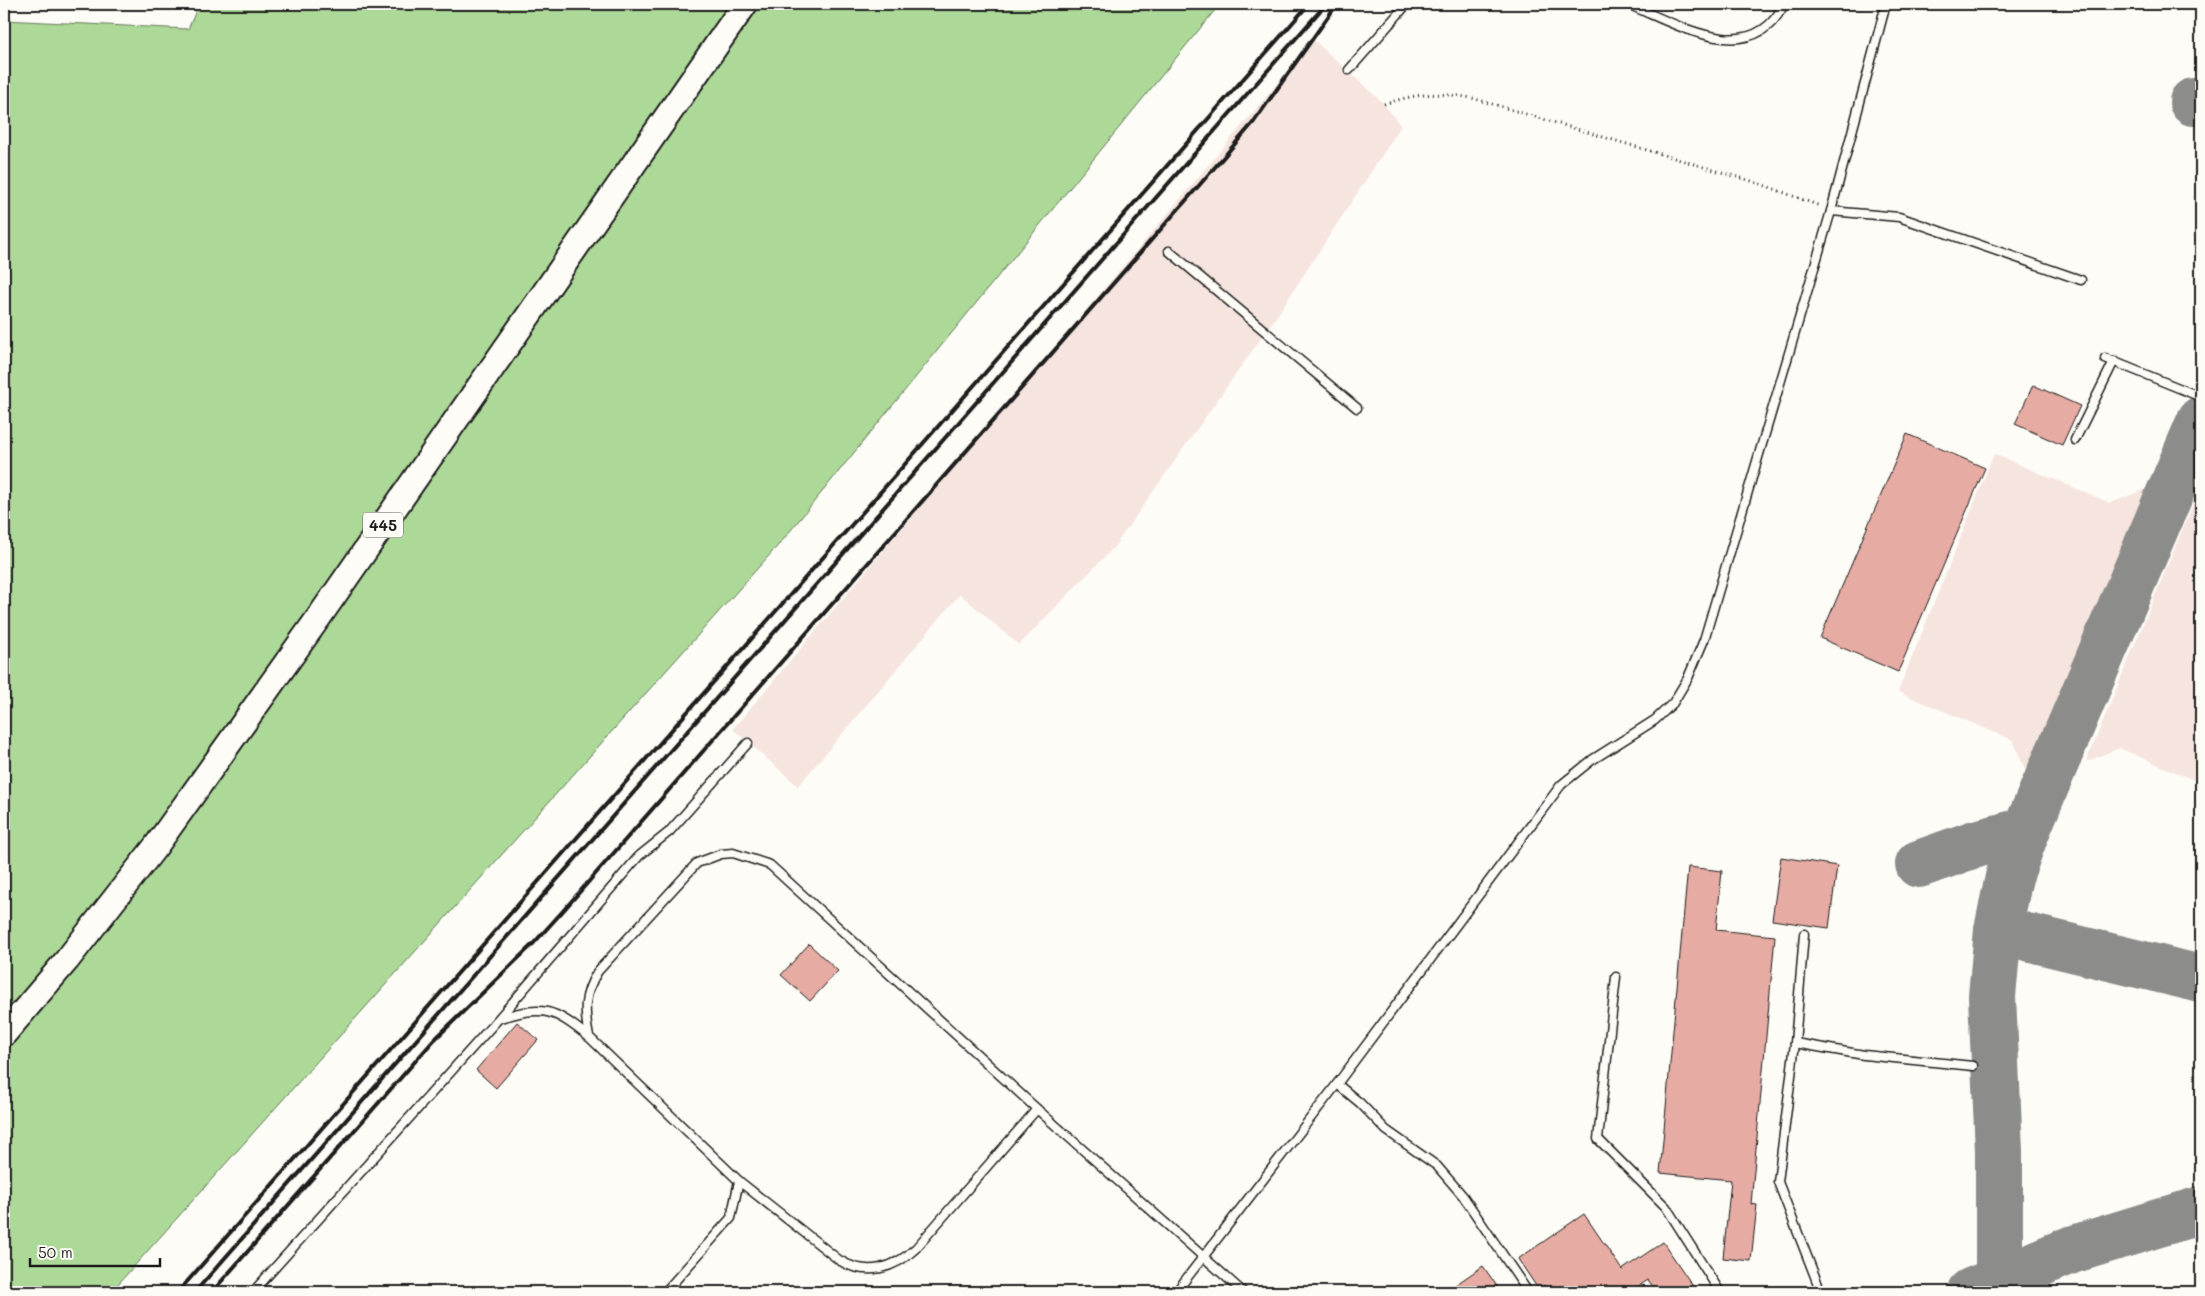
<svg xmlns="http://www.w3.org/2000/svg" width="2205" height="1296" font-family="Mali,sans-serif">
<rect width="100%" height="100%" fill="#fdfcf7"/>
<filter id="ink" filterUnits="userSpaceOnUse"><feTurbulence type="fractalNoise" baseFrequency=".02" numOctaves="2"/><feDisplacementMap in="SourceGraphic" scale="10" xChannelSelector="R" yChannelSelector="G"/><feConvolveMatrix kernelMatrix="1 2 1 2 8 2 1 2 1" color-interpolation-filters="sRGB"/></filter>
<g filter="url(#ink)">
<g fill="#f6e4de">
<path d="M 1314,40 L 1384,104 L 1401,126 L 1278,314 L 1114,547 L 1019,645 L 960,594 L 798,786 L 733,729 Z"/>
<path d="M 1994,454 L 2110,503 L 2147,489 L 2027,775 L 2013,740 L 1898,692 Z"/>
<path d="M 2201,485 L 2201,783 L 2119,748 L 2086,762 Z"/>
</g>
<path fill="#add998" stroke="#647a5a" d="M 199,4 L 1220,4 L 782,541 L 111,1292 L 4,1292 L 4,20 L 188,29 Z"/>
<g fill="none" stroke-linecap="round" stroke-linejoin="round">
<g stroke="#8c8c8a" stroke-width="48">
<path d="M 2193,102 L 2201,102"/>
<path d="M 1919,864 L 1972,845 L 2026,831"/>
<path d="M 1998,930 L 2201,979"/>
<path d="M 1971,1292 L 2071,1250 L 2201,1210"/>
<path d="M 1999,1292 L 1999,1151 L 1992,996 L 1998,930 L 2009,877 L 2026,831 L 2201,420"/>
</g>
</g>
<g fill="#e6aca3" stroke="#1c1c1c">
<path d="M 2033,385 L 2080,406 L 2062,445 L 2015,424 Z"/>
<path d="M 1907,434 L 1985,468 L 1898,672 L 1820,638 Z"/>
<path d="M 1781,857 L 1837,866 L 1829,928 L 1772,920 Z"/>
<path d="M 1688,867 L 1722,871 L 1716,930 L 1775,936 L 1751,1204 L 1757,1205 L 1751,1261 L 1723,1258 L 1731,1180 L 1660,1173 Z"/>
<path d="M 809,944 L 838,971 L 810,1001 L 781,975 Z"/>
<path d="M 517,1022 L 538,1040 L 496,1088 L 476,1070 Z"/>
<path d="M 1584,1214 L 1622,1270 L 1663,1242 L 1697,1292 L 1657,1292 L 1648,1280 L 1630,1292 L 1548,1292 L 1544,1285 L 1538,1289 L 1518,1259 Z"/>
<path d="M 1483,1266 L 1501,1292 L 1445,1292 Z"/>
</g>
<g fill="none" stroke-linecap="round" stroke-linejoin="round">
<defs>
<g id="lane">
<path d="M 1627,4 C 1675,23 1752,71 1784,4"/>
<path d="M 1349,70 L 1407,4"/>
<path d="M 1831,211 L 1899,217 L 2081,280"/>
<path d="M 1169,251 L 1357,408"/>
<path d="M 2105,358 L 2201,397"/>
<path d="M 2075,440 L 2114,361"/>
<path d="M 1804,934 L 1795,1043 L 1778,1182 L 1821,1292"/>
<path d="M 1616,977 L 1598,1139 L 1666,1207 L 1720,1292"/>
<path d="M 500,1018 C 545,1005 553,1009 589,1037 L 739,1181 L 731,1218 L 665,1292"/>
<path d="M 589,1037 C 584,1010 583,995 598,971 L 697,863 L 721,854 L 733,853 L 770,865 L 1037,1109 L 1243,1292"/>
<path d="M 1795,1043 L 1864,1055 L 1973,1066"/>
<path d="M 1337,1084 L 1360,1103 L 1386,1130 L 1437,1166 L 1463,1196 L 1528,1292"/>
<path d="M 739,1181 L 839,1260 C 866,1277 894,1269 916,1248 L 1037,1109"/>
<path d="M 253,1292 L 499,1018 L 639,856 L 669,832 L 748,743"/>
<path d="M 1176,1292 L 1337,1084 L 1561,785 L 1592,760 L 1655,720 L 1673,703 L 1688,678 L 1704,640 L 1831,211 L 1886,4"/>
</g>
<path id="primary" d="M 4,1034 L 67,960 L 156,846 L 319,617 L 745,4"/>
</defs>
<use href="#lane" stroke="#1c1c1c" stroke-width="11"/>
<use href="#primary" stroke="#1c1c1c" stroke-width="28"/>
<path stroke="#1c1c1c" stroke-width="3" stroke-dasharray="1 4" stroke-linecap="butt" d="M 1384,104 C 1419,93 1437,92 1472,98 L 1758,183 L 1820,206"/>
<use href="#lane" stroke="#fdfcf7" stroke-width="8"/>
<use href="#primary" stroke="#fdfcf7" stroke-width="24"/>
<g stroke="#1c1c1c" stroke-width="4">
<path d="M 178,1292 L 1309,4"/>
<path d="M 195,1292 L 1326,4"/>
<path d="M 212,1292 L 434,1040 L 533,944 L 562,912 L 1196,189 L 1253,123 L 1337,4"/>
</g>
</g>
</g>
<g text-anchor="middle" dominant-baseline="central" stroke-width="4" stroke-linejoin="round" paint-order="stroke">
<rect fill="#fdfcf7" stroke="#605f5e" stroke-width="1" x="363" y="512.5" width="40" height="25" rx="4"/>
<g font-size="15" font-weight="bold" fill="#1c1c1c">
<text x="383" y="525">445</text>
</g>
</g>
<rect width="2205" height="1296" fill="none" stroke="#fdfcf7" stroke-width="20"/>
<rect x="10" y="10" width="2185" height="1276" fill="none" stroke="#1c1c1c" stroke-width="2" filter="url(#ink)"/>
<path d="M30 1258v8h130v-8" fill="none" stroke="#1c1c1c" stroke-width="2.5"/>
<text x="38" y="1258" font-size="15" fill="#1c1c1c" stroke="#fdfcf7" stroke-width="4" paint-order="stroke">50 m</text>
</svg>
